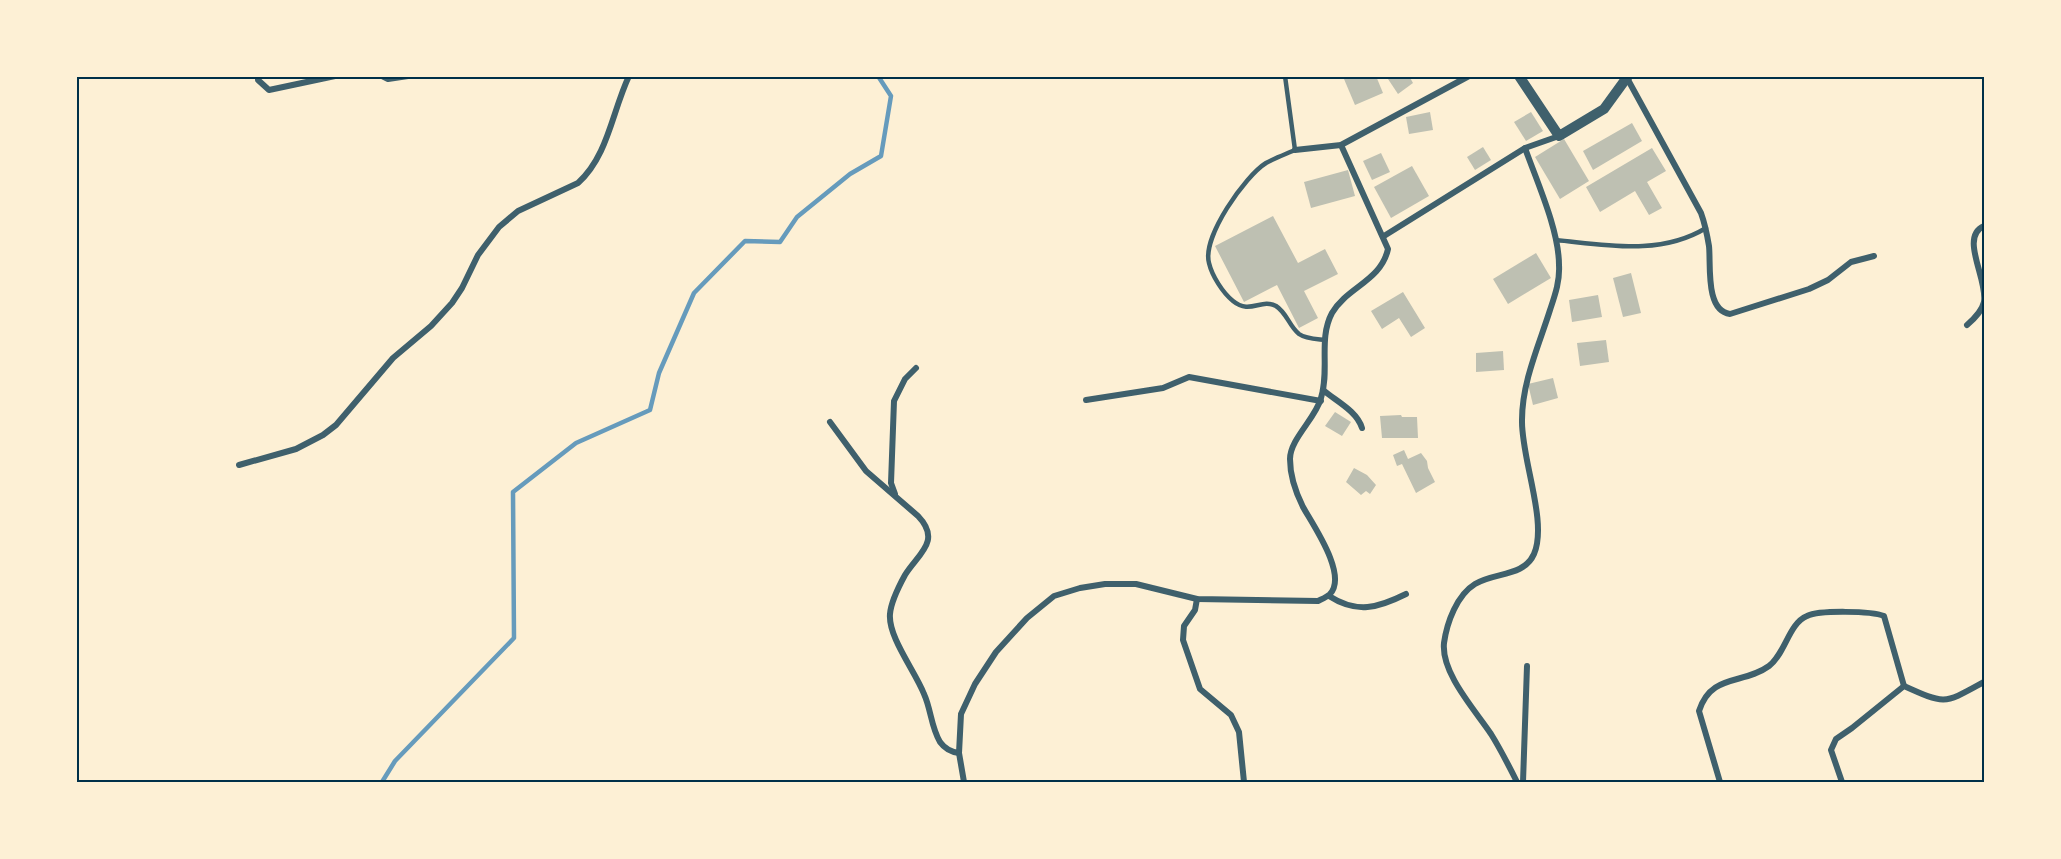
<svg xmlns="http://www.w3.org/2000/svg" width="2061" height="859" font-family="'Alegreya Sans',sans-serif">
<rect width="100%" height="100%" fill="#fdf0d5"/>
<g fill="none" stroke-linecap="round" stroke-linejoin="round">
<path stroke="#669bbc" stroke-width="4.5" d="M 382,782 L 395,761 L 514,638 L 513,492 L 576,443 L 650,410 L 659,373 L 694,293 L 745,241 L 780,242 L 797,217 L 850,174 L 881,156 L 891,96 L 878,76"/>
</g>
<g fill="#bec0b2">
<path d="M 1350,76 L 1376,76 L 1383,93 L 1355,105 L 1344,79 Z"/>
<path d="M 1386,76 L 1409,76 L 1413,83 L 1398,94 Z"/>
<path d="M 1430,112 L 1433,130 L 1409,134 L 1406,117 Z"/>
<path d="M 1531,112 L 1543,131 L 1526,141 L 1514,122 Z"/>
<path d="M 1632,123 L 1642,141 L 1593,170 L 1583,151 Z"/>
<path d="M 1564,139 L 1589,181 L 1560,199 L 1535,157 Z"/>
<path d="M 1483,147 L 1491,160 L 1475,170 L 1467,157 Z"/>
<path d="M 1652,148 L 1666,171 L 1647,182 L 1662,208 L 1649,215 L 1635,191 L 1600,212 L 1586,187 Z"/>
<path d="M 1381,153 L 1390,172 L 1372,180 L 1363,161 Z"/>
<path d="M 1412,166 L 1429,196 L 1391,218 L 1374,187 Z"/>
<path d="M 1348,170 L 1355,196 L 1311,208 L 1304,182 Z"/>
<path d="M 1273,216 L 1298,263 L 1325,249 L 1338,274 L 1304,291 L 1318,318 L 1299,328 L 1277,285 L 1244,302 L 1215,246 Z"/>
<path d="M 1536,253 L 1551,278 L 1508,304 L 1493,279 Z"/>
<path d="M 1631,273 L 1641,313 L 1623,317 L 1613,278 Z"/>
<path d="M 1403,292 L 1425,328 L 1411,337 L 1399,318 L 1382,329 L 1371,311 Z"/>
<path d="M 1598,295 L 1602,317 L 1572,322 L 1569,300 Z"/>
<path d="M 1606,340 L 1609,362 L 1580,366 L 1577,343 Z"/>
<path d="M 1503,351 L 1504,370 L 1476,372 L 1476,353 Z"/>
<path d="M 1553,378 L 1558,398 L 1533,405 L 1528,384 Z"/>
<path d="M 1335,412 L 1351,422 L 1342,436 L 1325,426 Z"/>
<path d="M 1401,415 L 1402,417 L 1417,417 L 1418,438 L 1382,438 L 1380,416 Z"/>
<path d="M 1404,450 L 1408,459 L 1421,453 L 1427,461 L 1428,468 L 1435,482 L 1416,493 L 1402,464 L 1397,466 L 1393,455 Z"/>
<path d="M 1354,468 L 1367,475 L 1376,485 L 1370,494 L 1366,491 L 1361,495 L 1346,482 Z"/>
</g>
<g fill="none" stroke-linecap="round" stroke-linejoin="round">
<g stroke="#3f606c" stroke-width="4.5">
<path d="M 1285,76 L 1295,150 C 1286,154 1275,158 1266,163 C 1245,176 1202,237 1209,263 C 1212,276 1223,293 1233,301 C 1250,315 1261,298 1276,306 C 1287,313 1289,326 1299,334 C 1306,339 1317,339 1325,340"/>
<path d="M 1556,240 C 1607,245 1660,256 1706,228"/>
</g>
<g stroke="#3f606c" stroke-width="6">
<path d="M 258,76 L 258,80 L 269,90 L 335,76"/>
<path d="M 382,76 L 388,79 L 408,76"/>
<path d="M 1627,78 L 1701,213 C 1705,224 1707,234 1709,246 C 1711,264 1705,311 1730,314 L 1809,289 L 1828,280 L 1851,262 L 1874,256"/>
<path d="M 1295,150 L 1341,145 L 1469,76"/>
<path d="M 1384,236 L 1525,148 L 1559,136"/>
<path d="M 1967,325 C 1974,319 1982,311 1984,302 C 1988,279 1959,237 1984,226"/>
<path d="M 1323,390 C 1336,401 1357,411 1362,428"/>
<path d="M 1086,400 L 1163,388 L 1189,377 L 1321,401"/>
<path d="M 830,422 L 866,471 L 918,516 C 942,541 918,554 905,575 C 899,586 891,601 890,614 C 888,637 915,671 924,694 C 931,709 931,727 940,742 C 945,749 951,752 959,753"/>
<path d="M 239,465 L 296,449 L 323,435 L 336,425 L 393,358 L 431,326 L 452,303 L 462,288 L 478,255 L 499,227 L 518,211 L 578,183 C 608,156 612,112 629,76"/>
<path d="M 895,494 L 891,483 L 894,401 L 905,379 L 916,368"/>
<path d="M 1329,596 C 1357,614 1378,608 1406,594"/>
<path d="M 1197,599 L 1195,610 L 1184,626 L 1183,640 L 1200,689 L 1231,715 L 1239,732 L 1244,782"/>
<path d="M 964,782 L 959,753 L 961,714 L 975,684 L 996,652 L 1027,618 L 1054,596 L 1080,588 L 1105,584 L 1136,584 L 1197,599 L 1318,601 C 1322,599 1327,597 1330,594 C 1348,575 1313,525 1303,507 C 1295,491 1290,476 1290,459 C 1290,439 1316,418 1321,398 C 1330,370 1318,339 1332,313 C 1347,287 1381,281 1388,249 L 1341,145"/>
<path d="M 1517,782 C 1509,766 1501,750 1491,734 C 1475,710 1441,673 1444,643 C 1447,622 1457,595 1475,584 C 1494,572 1524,577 1534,554 C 1548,522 1521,458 1522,420 C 1522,382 1539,345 1550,310 C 1555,295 1560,281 1559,265 C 1559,230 1537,182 1525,148"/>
<path d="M 1523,782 L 1527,666"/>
<path d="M 1720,782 L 1699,711 C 1711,673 1743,685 1769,666 C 1785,654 1789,623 1807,616 C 1819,610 1872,611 1884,616 L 1904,686"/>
<path d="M 1842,782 L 1831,750 L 1836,739 L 1852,728 L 1904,686 C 1946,705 1944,704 1984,682"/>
</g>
<path stroke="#3f606c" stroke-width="10" d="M 1519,76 L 1559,136 L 1604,109 L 1628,76"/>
</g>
<rect width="2061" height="859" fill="none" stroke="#fdf0d5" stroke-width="156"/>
<rect x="78" y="78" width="1905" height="703" fill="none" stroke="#003049" stroke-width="2"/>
</svg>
